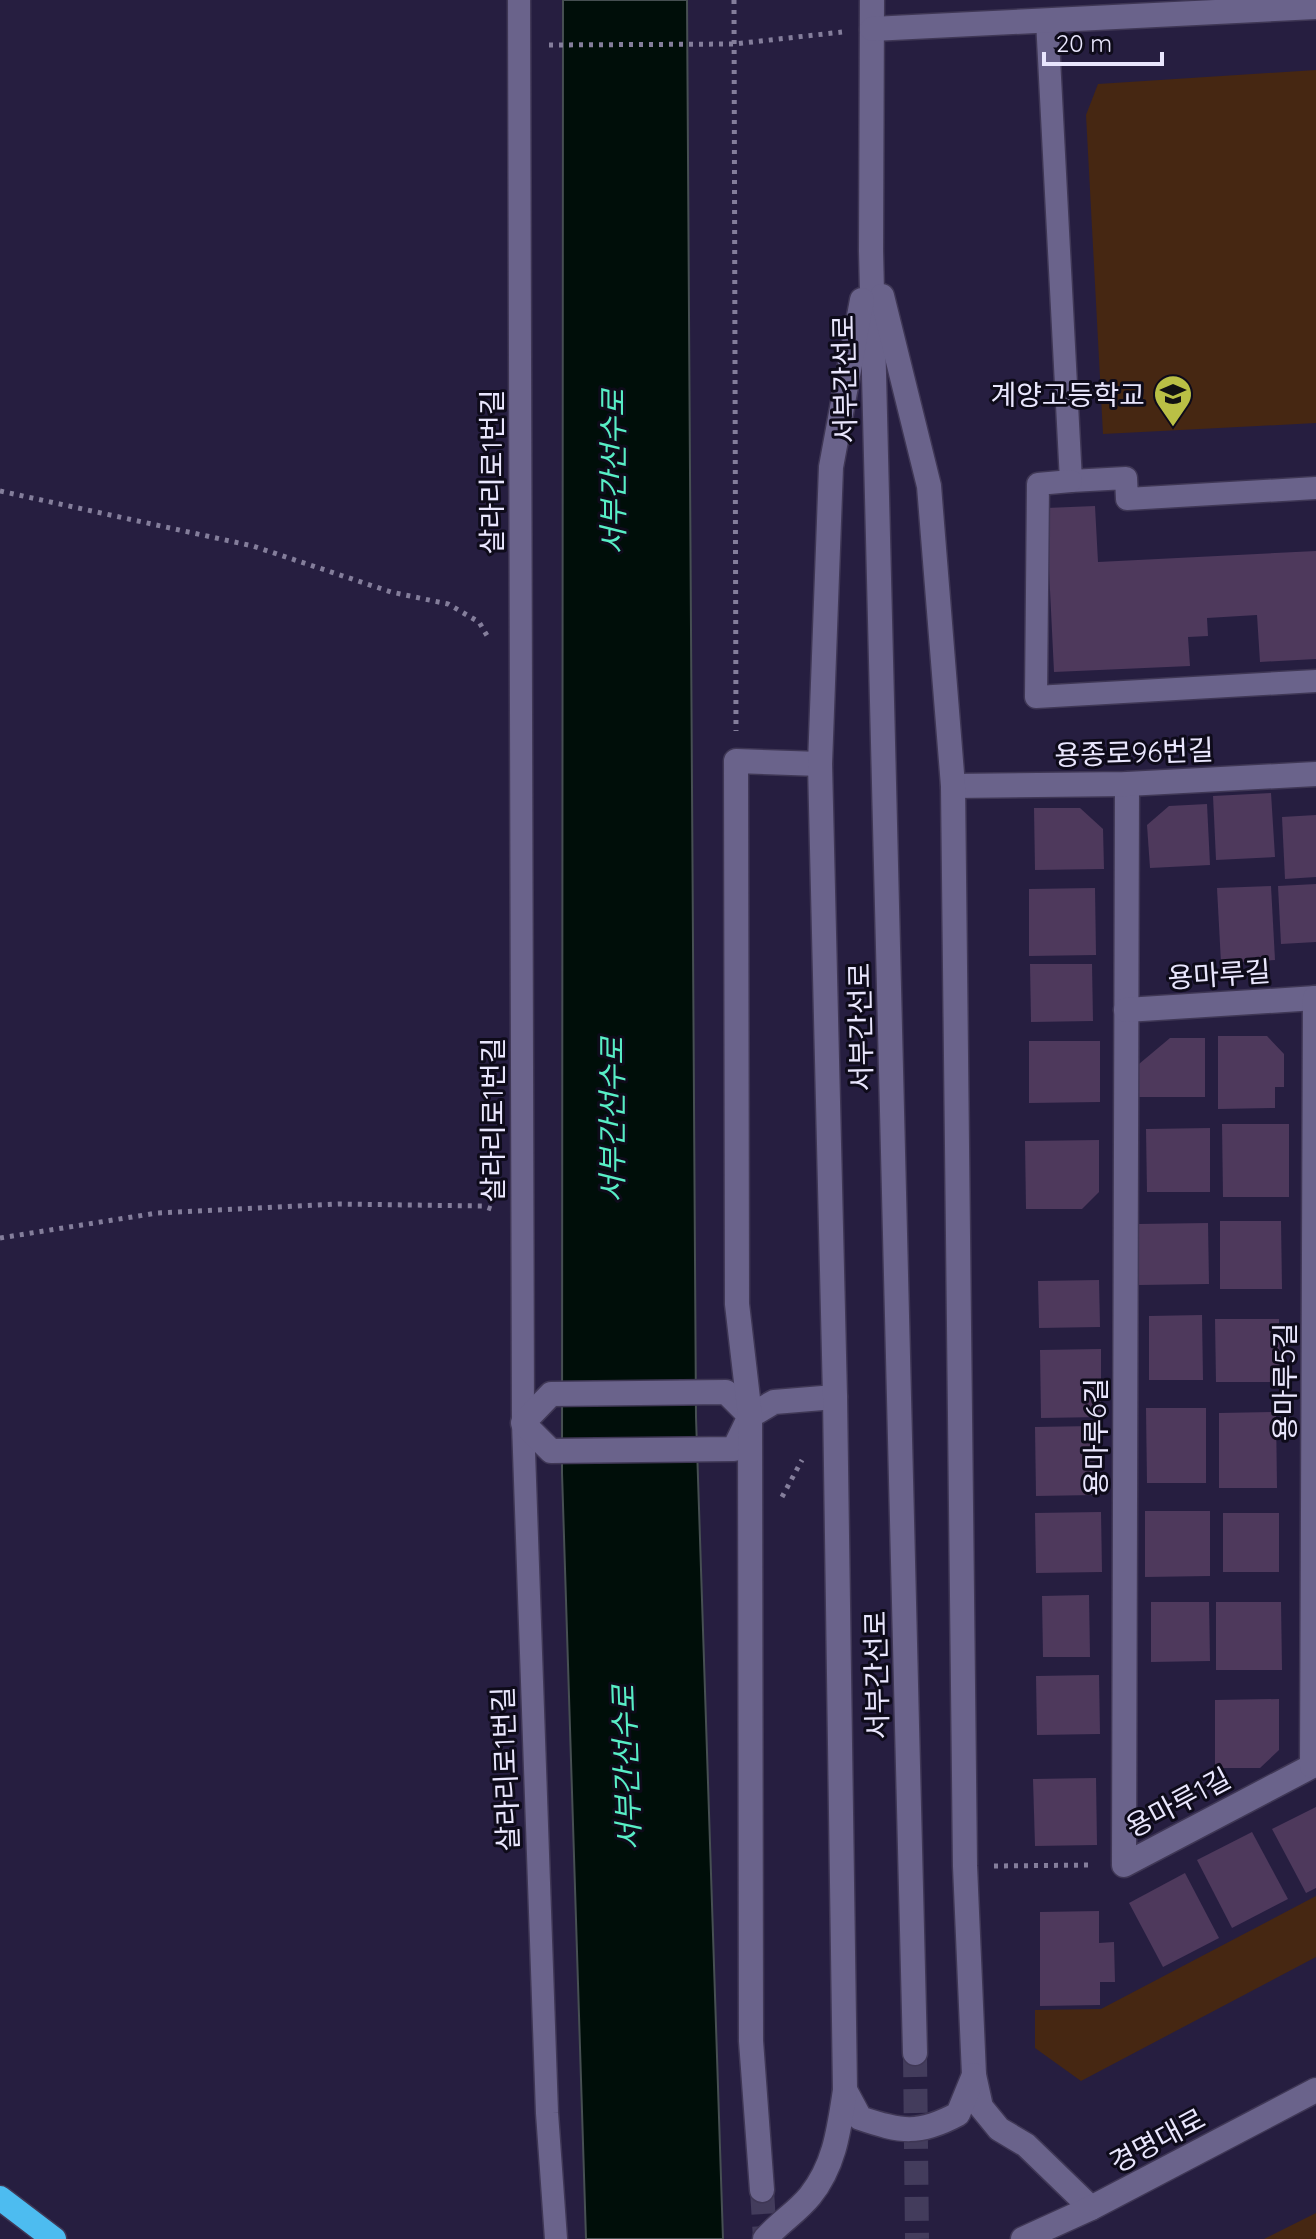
<svg xmlns="http://www.w3.org/2000/svg" width="1316" height="2239" font-family="Quicksand,'Noto Sans KR',sans-serif">
<rect width="100%" height="100%" fill="#261e40"/>
<g fill="#462712">
<path d="M 1316,70 L 1316,423 L 1103,434 L 1086,115 L 1098,84 Z"/>
<path d="M 1316,1896 L 1316,1957 L 1081,2081 L 1035,2048 L 1035,2010 L 1101,2009 Z"/>
<path d="M 1316,2213 L 1316,2239 L 1264,2239 Z"/>
</g>
<path fill="#000e09" stroke="#464f52" stroke-width="2" d="M 563,0 L 687,0 L 696,1417 L 723,2239 L 586,2239 L 562,1473 Z"/>
<g fill="#4e395c">
<path d="M 1095,506 L 1098,562 L 1316,551 L 1316,659 L 1260,662 L 1257,615 L 1207,618 L 1208,636 L 1188,637 L 1190,666 L 1054,672 L 1046,508 Z"/>
<path d="M 1271,793 L 1275,857 L 1216,860 L 1213,796 Z"/>
<path d="M 1207,804 L 1210,865 L 1150,868 L 1147,825 L 1169,806 Z"/>
<path d="M 1034,808 L 1080,808 L 1103,829 L 1104,869 L 1035,870 Z"/>
<path d="M 1316,815 L 1316,877 L 1285,879 L 1282,817 Z"/>
<path d="M 1316,884 L 1316,942 L 1281,944 L 1278,886 Z"/>
<path d="M 1271,886 L 1275,960 L 1221,963 L 1217,888 Z"/>
<path d="M 1095,888 L 1096,955 L 1029,956 L 1029,889 Z"/>
<path d="M 1030,964 L 1092,964 L 1093,1021 L 1031,1022 Z"/>
<path d="M 1218,1036 L 1267,1036 L 1284,1054 L 1284,1087 L 1275,1087 L 1275,1108 L 1218,1109 Z"/>
<path d="M 1170,1038 L 1205,1038 L 1205,1097 L 1139,1097 L 1139,1064 Z"/>
<path d="M 1029,1041 L 1100,1041 L 1100,1102 L 1029,1103 Z"/>
<path d="M 1222,1124 L 1289,1124 L 1289,1197 L 1223,1197 Z"/>
<path d="M 1210,1128 L 1210,1192 L 1147,1192 L 1146,1129 Z"/>
<path d="M 1099,1140 L 1099,1192 L 1082,1209 L 1026,1209 L 1025,1141 Z"/>
<path d="M 1220,1221 L 1281,1221 L 1282,1289 L 1220,1289 Z"/>
<path d="M 1208,1223 L 1209,1284 L 1139,1285 L 1138,1224 Z"/>
<path d="M 1099,1280 L 1100,1327 L 1039,1328 L 1038,1281 Z"/>
<path d="M 1202,1315 L 1203,1380 L 1149,1380 L 1149,1316 Z"/>
<path d="M 1215,1319 L 1279,1319 L 1280,1382 L 1216,1382 Z"/>
<path d="M 1101,1349 L 1101,1417 L 1041,1418 L 1040,1350 Z"/>
<path d="M 1146,1408 L 1206,1408 L 1206,1483 L 1147,1483 Z"/>
<path d="M 1276,1412 L 1277,1488 L 1219,1488 L 1219,1413 Z"/>
<path d="M 1094,1426 L 1095,1495 L 1036,1496 L 1035,1427 Z"/>
<path d="M 1145,1511 L 1210,1511 L 1210,1576 L 1145,1577 Z"/>
<path d="M 1101,1512 L 1102,1572 L 1036,1573 L 1035,1513 Z"/>
<rect x="1223" y="1513" width="56" height="59"/>
<path d="M 1089,1595 L 1090,1657 L 1043,1657 L 1042,1596 Z"/>
<path d="M 1151,1602 L 1209,1602 L 1210,1661 L 1151,1662 Z"/>
<path d="M 1216,1602 L 1281,1602 L 1282,1670 L 1216,1670 Z"/>
<path d="M 1099,1675 L 1100,1734 L 1037,1735 L 1036,1676 Z"/>
<path d="M 1279,1699 L 1279,1750 L 1260,1768 L 1215,1768 L 1215,1700 Z"/>
<path d="M 1096,1778 L 1097,1845 L 1035,1846 L 1033,1779 Z"/>
<path d="M 1316,1807 L 1316,1888 L 1306,1893 L 1272,1829 Z"/>
<path d="M 1252,1832 L 1288,1899 L 1232,1928 L 1197,1860 Z"/>
<path d="M 1185,1873 L 1219,1938 L 1163,1967 L 1129,1903 Z"/>
<path d="M 1099,1911 L 1099,1943 L 1114,1942 L 1115,1982 L 1100,1982 L 1100,2005 L 1040,2006 L 1040,1912 Z"/>
</g>
<g fill="none" stroke-linecap="round" stroke-linejoin="round">
<path stroke="#433c5c" stroke-width="24" stroke-dasharray="24 12" stroke-linecap="butt" d="M 762,2190 L 765,2239"/>
<path stroke="#433c5c" stroke-width="24" stroke-dasharray="24 12" stroke-linecap="butt" d="M 915,2053 L 917,2239"/>
<defs>
<g id="lane">
<path d="M 519,0 L 523,1423 L 547,2113 L 556,2239"/>
<path d="M 1047,20 L 1071,481 L 1126,478 L 1127,499 L 1316,488"/>
<path d="M 1071,481 L 1038,484 L 1036,697 L 1316,681"/>
</g>
<g id="street">
<path d="M 1127,784 L 1124,1865 L 1316,1764"/>
<path d="M 953,786 L 1127,784 L 1316,774"/>
<path d="M 1126,1010 L 1316,998"/>
<path d="M 750,1416 L 726,1392 L 551,1394 L 523,1423 L 551,1451 L 734,1449 L 750,1416 L 774,1402 L 835,1397"/>
<path d="M 1312,1766 L 1315,998"/>
<path d="M 762,2190 L 751,2041 L 750,1416 L 737,1304 L 736,761 L 820,764"/>
</g>
<g id="secondary">
<path d="M 872,0 L 871,251 L 915,2053"/>
<path d="M 872,29 L 1316,7"/>
<path d="M 882,296 L 929,486 L 953,786 L 965,1866 L 974,2075 L 981,2107 L 999,2129 L 1026,2145 L 1091,2208"/>
<path d="M 845,2090 L 860,2118 C 901,2132 919,2135 958,2114 L 974,2075"/>
<path d="M 765,2239 C 779,2223 797,2212 810,2196 C 835,2165 839,2129 845,2090 L 835,1397 L 820,764 L 831,467 L 862,300"/>
<path d="M 1023,2239 L 1091,2208 L 1316,2090"/>
</g>
<path id="highway" d="M 0,2198 L 54,2239"/>
</defs>
<use href="#lane" stroke="#3f3755" stroke-width="25"/>
<use href="#street" stroke="#3f3755" stroke-width="27"/>
<use href="#secondary" stroke="#3f3755" stroke-width="27"/>
<use href="#highway" stroke="#3f3755" stroke-width="27"/>
<g stroke="#847e9b" stroke-width="5" stroke-dasharray="4 6" stroke-linecap="butt">
<path d="M 734,0 L 736,731"/>
<path d="M 549,45 L 734,44 L 842,32"/>
<path d="M 0,491 L 253,546 L 391,592 L 448,604 L 479,622 L 489,639"/>
<path d="M 0,1238 L 157,1213 L 338,1204 L 483,1206 L 495,1210"/>
<path d="M 782,1497 L 802,1460"/>
<path d="M 994,1866 L 1092,1865"/>
</g>
<use href="#lane" stroke="#6a638b" stroke-width="22"/>
<use href="#street" stroke="#6a638b" stroke-width="24"/>
<use href="#secondary" stroke="#6a638b" stroke-width="24"/>
<use href="#highway" stroke="#4dbcf0" stroke-width="24"/>
</g>
<defs>
<symbol id="school-pin" viewBox="-11 -11 22 30"><path d="M0 17L-7.5 6A9.5 9.5 0 1 1 7.5 6Z" fill="#bac045" stroke="#0e0b1a"/><path d="M0-5L7-2L0 1L-7-2ZM-4 1L0 2.5L4 1V4Q0 6-4 4Z" fill="#111"/></symbol>
</defs>
<g fill-rule="evenodd">
<use href="#school-pin" x="1151" y="372" width="44" height="60"/>
</g>
<g text-anchor="middle" dominant-baseline="central" stroke-width="6" stroke-linejoin="round" paint-order="stroke">
<g font-size="28" fill="#e9e6fd" stroke="#0e0b1a">
<text transform="translate(844 379) rotate(-91)">서부간선로</text>
<text transform="translate(491 472) rotate(-90)">살라리로1번길</text>
<text transform="translate(1134 752) rotate(-2)">용종로96번길</text>
<text transform="translate(1219 974) rotate(-4)">용마루길</text>
<text transform="translate(860 1027) rotate(-91)">서부간선로</text>
<text transform="translate(492 1120) rotate(-90)">살라리로1번길</text>
<text transform="translate(1284 1382) rotate(-90)">용마루5길</text>
<text transform="translate(1095 1437) rotate(-90)">용마루6길</text>
<text transform="translate(876 1675) rotate(-91)">서부간선로</text>
<text transform="translate(505 1769) rotate(-92)">살라리로1번길</text>
<text transform="translate(1178 1802) rotate(-28)">용마루1길</text>
<text transform="translate(1157 2140) rotate(-28)">경명대로</text>
</g>
<g font-size="28" fill="#e9e6fd" stroke="#0e0b1a" text-anchor="end">
<text x="1145" y="394">계양고등학교</text>
</g>
<g font-size="30" font-style="italic" fill="#58eec6" stroke="#0e0b1a">
<text transform="translate(613 472) rotate(-90)">서부간선수로</text>
<text transform="translate(612 1120) rotate(-90)">서부간선수로</text>
<text transform="translate(626 1768) rotate(-92)">서부간선수로</text>
</g>
</g>
<path d="M1044 52v12h118v-12" fill="none" stroke="#e9e6fd" stroke-width="4"/>
<text x="1056" y="52" font-size="24" fill="#e9e6fd" stroke="#0e0b1a" stroke-width="6" paint-order="stroke">20 m</text>
</svg>
